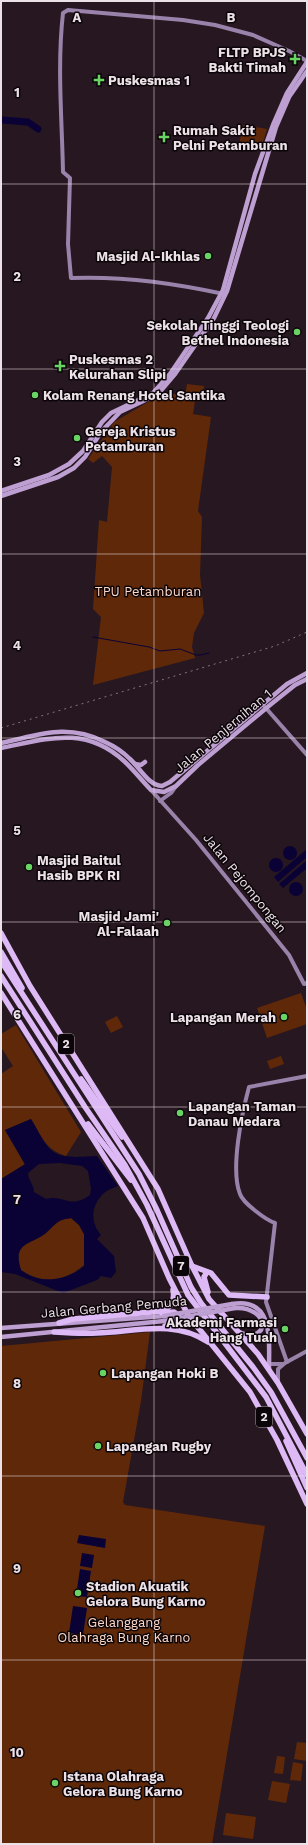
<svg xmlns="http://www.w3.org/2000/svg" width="308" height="1845" font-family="'Work Sans',sans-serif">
<rect width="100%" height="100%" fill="#271721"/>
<g fill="#5f2909">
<path d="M 243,125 L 267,129 L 262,146 L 239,144 Z"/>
<path d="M 187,384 L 204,386 L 203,392 L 201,392 L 199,402 L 195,401 L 193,414 L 211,417 L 198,511 L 202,517 L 200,575 L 204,613 L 194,633 L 192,647 L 195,658 L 93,685 L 101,617 L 93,609 L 99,520 L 107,522 L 112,467 L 102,456 L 93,463 L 88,459 L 114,422 L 165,392 L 185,396 Z"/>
<path d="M 301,993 L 307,1010 L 307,1024 L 267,1038 L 257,1008 Z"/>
<path d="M 117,1016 L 123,1027 L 111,1033 L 105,1022 Z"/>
<path d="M 16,1025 L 81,1132 L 66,1156 C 46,1150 41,1136 31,1119 L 5,1130 L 25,1165 L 1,1179 L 1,1074 L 13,1066 L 1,1047 L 1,1034 Z"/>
<path d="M 281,1056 L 284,1064 L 270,1069 L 267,1061 Z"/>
<path d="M 71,1218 L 79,1225 L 84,1234 L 84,1265 C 66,1281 41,1285 21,1270 C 12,1240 33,1245 47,1232 C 57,1223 57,1220 71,1218 Z"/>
<path d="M 150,1332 L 141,1401 L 123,1502 L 125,1505 L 265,1526 L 212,1844 L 1,1844 L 1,1346 Z"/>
<path d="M 297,1742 L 307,1743 L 307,1761 L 294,1759 Z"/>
<path d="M 277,1756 L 285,1757 L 283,1774 L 274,1773 Z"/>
<path d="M 293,1762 L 303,1764 L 301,1781 L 290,1780 Z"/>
<path d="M 272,1781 L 290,1784 L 286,1803 L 268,1800 Z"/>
<path d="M 226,1813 L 256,1817 L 253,1839 L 223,1835 Z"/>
</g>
<g fill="#0a0234" fill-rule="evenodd">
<circle cx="290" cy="853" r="7"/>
<path d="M 307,849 L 307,857 L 278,882 L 274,877 Z"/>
<circle cx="276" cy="865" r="7"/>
<path d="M 307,860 L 307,868 L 283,888 L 279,884 Z"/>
<circle cx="296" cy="889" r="7"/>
<path d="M 31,1119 C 37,1128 42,1140 49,1148 C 61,1161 83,1156 97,1156 L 118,1186 C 113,1188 107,1190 103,1194 C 91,1206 90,1222 101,1235 L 97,1239 L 114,1256 L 116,1272 L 111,1278 L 101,1276 L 97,1280 L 63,1293 L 15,1274 L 1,1272 L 1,1179 L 25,1164 L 5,1130 ZM 60,1163 L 82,1166 L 88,1171 L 91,1189 L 90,1195 C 69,1210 65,1194 46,1199 L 34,1192 C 34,1185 28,1180 28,1173 L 39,1164 ZM 71,1218 L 79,1225 L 84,1234 L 84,1266 C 66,1281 41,1285 21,1270 C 11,1241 33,1245 47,1232 C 57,1223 57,1220 71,1218 Z"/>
<path d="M 79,1535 L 106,1539 L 105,1548 L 77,1543 Z"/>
<path d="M 82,1553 L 94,1555 L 92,1568 L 80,1566 Z"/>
<path d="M 80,1569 L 91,1571 L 87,1597 L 76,1596 Z"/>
<path d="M 73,1606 L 87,1608 L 83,1635 L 69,1633 Z"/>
</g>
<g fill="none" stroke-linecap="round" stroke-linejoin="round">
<path stroke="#0a0234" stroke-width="1" d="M 93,637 L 149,647 L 160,651 L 180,649 L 196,655 L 201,655 L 209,653"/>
<path stroke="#0a0234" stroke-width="7" d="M 1,120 L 28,122 L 38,129"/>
<g stroke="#9983aa" stroke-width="4">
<path d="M 224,294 C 174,283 122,276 71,278 L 68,244 L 70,178 L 63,172 C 62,119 57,66 63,13 L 68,10 L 183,20 L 215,25 L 253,35 L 289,51 L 307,61"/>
<path d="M 265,707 L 307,755"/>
<path d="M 151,790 L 196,840 L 289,955 L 304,984 L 307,983"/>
<path d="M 160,801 L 171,793 L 176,786"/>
<path d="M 287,1362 L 266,1302 L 275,1223 C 266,1220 243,1203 240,1194 C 230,1169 242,1113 249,1087 L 307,1076"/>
<path d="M 269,1364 L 282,1364"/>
<path d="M 278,1383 L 278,1369 L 285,1363 L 307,1351"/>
</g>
<g stroke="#bd9fd2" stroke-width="4.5">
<path d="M 1,491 L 49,475 L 69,464 L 83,451 L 102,422 L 111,413 L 153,393 L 170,374 L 208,318 L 223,290 L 255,174 L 273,125 L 287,93 L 307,62"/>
<path d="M 1,496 L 58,477 L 74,468 L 85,457 L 101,432 L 120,412 L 158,394 L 175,374 L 214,318 L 227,291 L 276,127 L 289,97 L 307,71"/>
<path d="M 1,743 C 40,735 66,723 105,742 C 114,746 123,752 130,759 C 140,768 148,785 162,786 L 170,782 L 287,684 L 307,673"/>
<path d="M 1,748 C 47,739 84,725 124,761 C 134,770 142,781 151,790 L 164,792 L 176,786 L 198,765 L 270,705 L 295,685 L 307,679"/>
<path d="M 135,764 L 141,765 L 145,762"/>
<path d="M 232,1304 C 274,1297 269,1340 269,1369"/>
<path d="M 235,1308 C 248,1307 266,1314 261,1330 C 254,1338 247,1335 239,1332"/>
<path d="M 1,1328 L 164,1316"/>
<path d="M 1,1337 L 164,1321"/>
</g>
<g stroke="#ddb9f6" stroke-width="5.5">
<path d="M 1,933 L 30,986 L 158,1189 L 192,1266 L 209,1299 L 258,1354 L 278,1383 L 307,1434"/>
<path d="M 1,952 L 22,988"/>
<path d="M 1,961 L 139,1174 L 157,1210 L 191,1287 L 201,1303 L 253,1367 L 271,1392 L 307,1458"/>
<path d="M 1,976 L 85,1107 L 125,1165 L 147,1205 L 188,1295 L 266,1397 L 307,1475"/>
<path d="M 1,993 L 143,1218 L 169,1278 L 188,1315 L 250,1392 L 277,1440 L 307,1504"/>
<path d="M 81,1079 L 122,1137"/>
<path d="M 88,1124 L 131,1180"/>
<path d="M 192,1266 L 211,1273 L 229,1295 L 267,1297"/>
<path d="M 207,1272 L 204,1277 L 208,1292"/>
<path d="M 162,1313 L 174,1312 L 179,1316 L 179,1320 L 176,1324 L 165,1326"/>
<path d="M 59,1323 L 73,1319 L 163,1311 C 171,1307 175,1300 173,1290"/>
<path d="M 54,1332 C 68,1333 83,1334 97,1333 C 135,1332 173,1319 208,1342"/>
<path d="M 286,1441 L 307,1488"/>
</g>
<path stroke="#83757e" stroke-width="1" stroke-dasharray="2 4" stroke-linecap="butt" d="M 1,728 L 275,646 L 307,632"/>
<g stroke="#bd9fd2" stroke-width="4.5">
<path d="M 164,1316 L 232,1304"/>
<path d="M 164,1321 L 235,1308"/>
</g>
</g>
<path fill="none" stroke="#ede1e8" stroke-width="1" stroke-opacity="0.55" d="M 154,1 L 154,1844M 1,184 L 307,184M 1,369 L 307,369M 1,554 L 307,554M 1,738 L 307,738M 1,922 L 307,922M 1,1107 L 307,1107M 1,1292 L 307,1292M 1,1476 L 307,1476M 1,1660 L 307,1660"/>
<g fill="#69d464" stroke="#0b0509" stroke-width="1.5">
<path d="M293 53h4v4h4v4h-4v4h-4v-4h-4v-4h4z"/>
<path d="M97 74h4v4h4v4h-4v4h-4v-4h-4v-4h4z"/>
<path d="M162 131h4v4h4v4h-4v4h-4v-4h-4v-4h4z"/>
<circle cx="208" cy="256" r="4"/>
<circle cx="297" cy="332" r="4"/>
<path d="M58 360h4v4h4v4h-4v4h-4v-4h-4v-4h4z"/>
<circle cx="35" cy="395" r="4"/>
<circle cx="77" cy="438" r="4"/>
<circle cx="29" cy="867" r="4"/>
<circle cx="167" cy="923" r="4"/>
<circle cx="284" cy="1017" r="4"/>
<circle cx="180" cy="1113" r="4"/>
<circle cx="285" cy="1329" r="4"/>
<circle cx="103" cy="1373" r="4"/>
<circle cx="98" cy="1446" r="4"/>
<circle cx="78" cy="1593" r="4"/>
<circle cx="55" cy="1783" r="4"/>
</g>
<g text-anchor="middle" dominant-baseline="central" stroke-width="3" stroke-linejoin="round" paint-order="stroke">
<g fill="#0b0509" stroke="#a99fa5" stroke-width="1">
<rect x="58" y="1034" width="16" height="20" rx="3"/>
<rect x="173" y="1256" width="16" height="20" rx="3"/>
<rect x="256" y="1407" width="16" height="20" rx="3"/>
</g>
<g font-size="12" font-weight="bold" fill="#ede1e8">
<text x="66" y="1044">2</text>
<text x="181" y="1266">7</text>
<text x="264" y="1417">2</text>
</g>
<g font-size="13" font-weight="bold" fill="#ede1e8" stroke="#0b0509" text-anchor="start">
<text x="286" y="52" text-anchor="end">FLTP BPJS<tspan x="286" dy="15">Bakti Timah</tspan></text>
<text x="108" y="80">Puskesmas 1</text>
<text x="173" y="130">Rumah Sakit<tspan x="173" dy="15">Pelni Petamburan</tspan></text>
<text x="200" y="256" text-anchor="end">Masjid Al-Ikhlas</text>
<text x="289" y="325" text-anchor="end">Sekolah Tinggi Teologi<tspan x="289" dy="15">Bethel Indonesia</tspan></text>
<text x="69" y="359">Puskesmas 2<tspan x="69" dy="15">Kelurahan Slipi</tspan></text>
<text x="43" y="395">Kolam Renang Hotel Santika</text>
<text x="85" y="431">Gereja Kristus<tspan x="85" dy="15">Petamburan</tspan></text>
<text x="37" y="860">Masjid Baitul<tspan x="37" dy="15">Hasib BPK RI</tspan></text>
<text x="159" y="916" text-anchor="end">Masjid Jami'<tspan x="159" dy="15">Al-Falaah</tspan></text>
<text x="276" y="1017" text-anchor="end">Lapangan Merah</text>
<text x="188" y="1106">Lapangan Taman<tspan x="188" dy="15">Danau Medara</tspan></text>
<text x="277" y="1322" text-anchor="end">Akademi Farmasi<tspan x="277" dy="15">Hang Tuah</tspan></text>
<text x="111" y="1373">Lapangan Hoki B</text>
<text x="106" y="1446">Lapangan Rugby</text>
<text x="86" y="1586">Stadion Akuatik<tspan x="86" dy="15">Gelora Bung Karno</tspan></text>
<text x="63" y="1776">Istana Olahraga<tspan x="63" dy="15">Gelora Bung Karno</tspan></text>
</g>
<g font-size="13" fill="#fdd7c5" stroke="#0b0509">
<text x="148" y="591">TPU Petamburan</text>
<text x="124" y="1622">Gelanggang<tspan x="124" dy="15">Olahraga Bung Karno</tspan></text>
</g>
<g font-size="13" fill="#ede1e8" stroke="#0b0509">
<text transform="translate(223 731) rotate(-40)">Jalan Penjernihan 1</text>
<text transform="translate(245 883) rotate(51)">Jalan Pejompongan</text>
<text transform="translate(114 1307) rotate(-5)">Jalan Gerbang Pemuda</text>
</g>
</g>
<g font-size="13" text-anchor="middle" font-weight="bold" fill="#ede1e8" stroke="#0b0509" stroke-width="3" stroke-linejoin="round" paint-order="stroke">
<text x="77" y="22">A</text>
<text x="231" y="22">B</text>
<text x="17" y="97">1</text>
<text x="17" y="281">2</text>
<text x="17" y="466">3</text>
<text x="17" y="650">4</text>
<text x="17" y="835">5</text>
<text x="17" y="1019">6</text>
<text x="17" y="1204">7</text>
<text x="17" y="1388">8</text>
<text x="17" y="1573">9</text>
<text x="17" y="1757">10</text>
</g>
<rect width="308" height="1845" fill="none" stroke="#ede1e8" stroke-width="4"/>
</svg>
